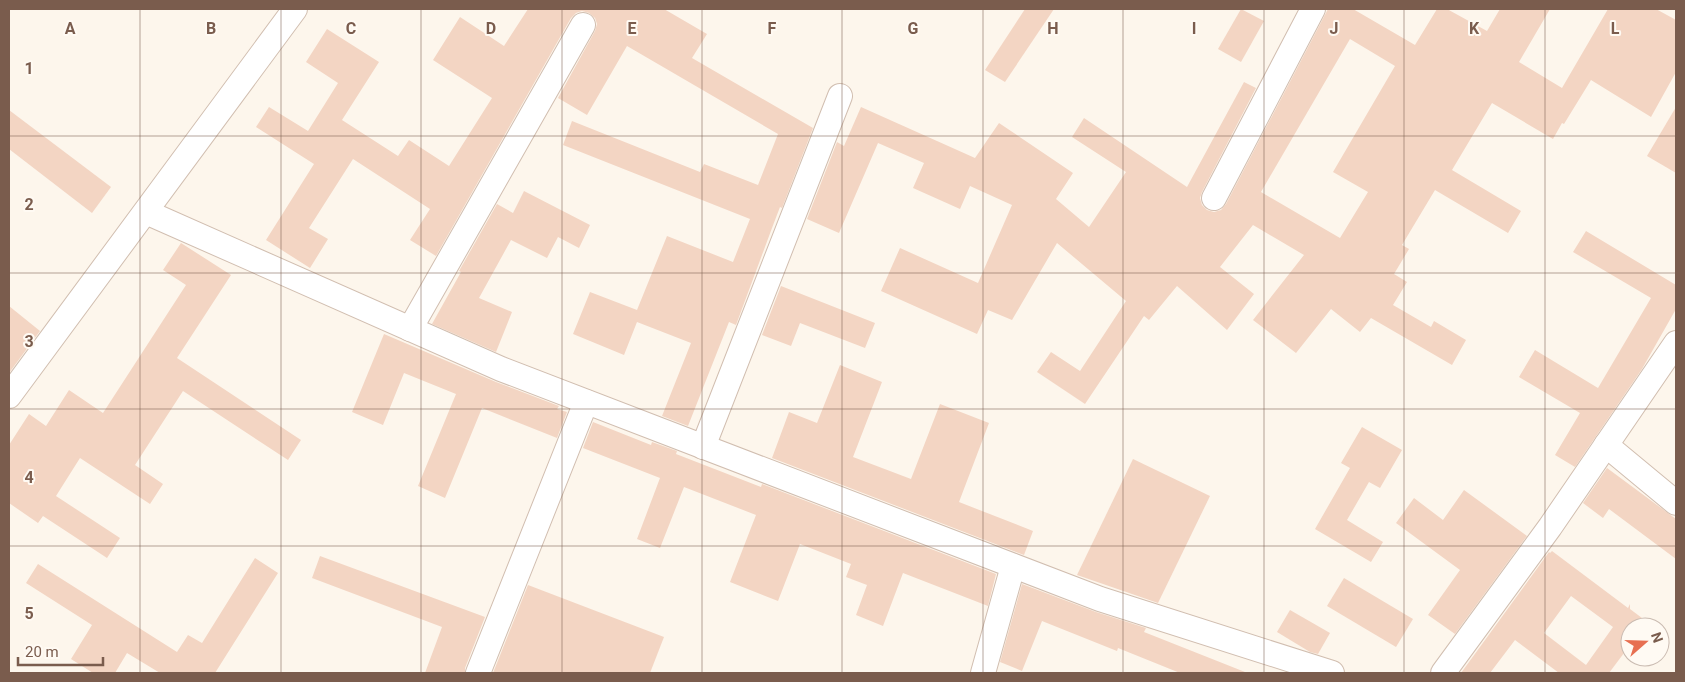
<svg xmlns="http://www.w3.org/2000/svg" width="1685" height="682" font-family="Roboto,sans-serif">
<rect width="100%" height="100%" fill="#fdf6ec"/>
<g fill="#f3d5c3" fill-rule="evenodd">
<path d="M 528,9 L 664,9 L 707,34 L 692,58 L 813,128 L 782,208 L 780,207 L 772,228 L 736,325 L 729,322 L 688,426 L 662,416 L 691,343 L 637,322 L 624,355 L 573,334 L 590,292 L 637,310 L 667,236 L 733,262 L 750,219 L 563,145 L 572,121 L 700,172 L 704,164 L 758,185 L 778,134 L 627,46 L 587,115 L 558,98 L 595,31 L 597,24 L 595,18 L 589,13 L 582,11 L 576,13 L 571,18 L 436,256 L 410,240 L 430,209 L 353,159 L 309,228 L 328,239 L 310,268 L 266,240 L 314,164 L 256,127 L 269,107 L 308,131 L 338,83 L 306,62 L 327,29 L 379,62 L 342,120 L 398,156 L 409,140 L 449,166 L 492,98 L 433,60 L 460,17 L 504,46 Z"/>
<path d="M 1025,9 L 1054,9 L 1005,82 L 985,70 Z"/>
<path d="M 1241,9 L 1264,21 L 1241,62 L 1218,49 Z"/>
<path d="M 1328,9 L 1353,9 L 1415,45 L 1437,9 L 1447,9 L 1487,31 L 1500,9 L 1550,9 L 1519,62 L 1562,88 L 1608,9 L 1656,9 L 1676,20 L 1676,72 L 1651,117 L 1591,80 L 1564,124 L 1562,123 L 1553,139 L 1492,103 L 1452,170 L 1521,211 L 1508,233 L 1435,190 L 1402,245 L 1409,249 L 1394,274 L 1407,282 L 1393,305 L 1431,327 L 1434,321 L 1466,340 L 1452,365 L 1371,318 L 1360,332 L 1331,309 L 1296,353 L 1253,320 L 1304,255 L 1253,225 L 1220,267 L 1254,294 L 1227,330 L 1177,286 L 1149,320 L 1144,316 L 1085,404 L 1037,372 L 1051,352 L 1080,371 L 1126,301 L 1057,243 L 1012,320 L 988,310 L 977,334 L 881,291 L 900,248 L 978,283 L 1012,205 L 970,186 L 960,209 L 913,188 L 924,163 L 878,143 L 839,233 L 807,219 L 837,142 L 844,146 L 861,107 L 975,158 L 999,123 L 1073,173 L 1056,199 L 1089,227 L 1126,172 L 1072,137 L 1084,118 L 1187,187 L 1244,82 L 1256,88 L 1202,192 L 1200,198 L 1202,205 L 1207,210 L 1214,212 L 1221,210 L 1226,204 ZM 1350,39 L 1395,66 L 1333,172 L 1368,192 L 1340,238 L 1261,192 Z"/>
<path d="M 1676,107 L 1676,173 L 1647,156 Z"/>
<path d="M 9,110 L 111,187 L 92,213 L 9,149 Z"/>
<path d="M 524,191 L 590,225 L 579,248 L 558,237 L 547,258 L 511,240 L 479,298 L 512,312 L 496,352 L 432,324 L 461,272 L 459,271 L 497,204 L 513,213 Z"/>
<path d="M 1586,231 L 1676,285 L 1676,309 L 1642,369 L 1575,467 L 1555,455 L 1580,413 L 1519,377 L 1535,350 L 1598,388 L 1651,298 L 1573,252 Z"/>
<path d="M 181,243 L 231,275 L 177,358 L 301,440 L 288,460 L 183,391 L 135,465 L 163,484 L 150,504 L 80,458 L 56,496 L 120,538 L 107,558 L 43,516 L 38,523 L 9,503 L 9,445 L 29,414 L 46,426 L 69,390 L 103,413 L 186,285 L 163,270 Z"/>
<path d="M 781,286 L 875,323 L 865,348 L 800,323 L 791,346 L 762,335 Z"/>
<path d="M 9,306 L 40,331 L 9,373 Z"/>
<path d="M 384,334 L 496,382 L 559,406 L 557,409 L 567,412 L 557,438 L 482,408 L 445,498 L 418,486 L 456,394 L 404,373 L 383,425 L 352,412 Z"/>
<path d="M 840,365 L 882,382 L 853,457 L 911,479 L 940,404 L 989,423 L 959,502 L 1033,531 L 1024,555 L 772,458 L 789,412 L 817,423 Z"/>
<path d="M 593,422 L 651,445 L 652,442 L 677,451 L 676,454 L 761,487 L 762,484 L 996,574 L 988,606 L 903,573 L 883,626 L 856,615 L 867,585 L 846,577 L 851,564 L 800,544 L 778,601 L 730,582 L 756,515 L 684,487 L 660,548 L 637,539 L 660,478 L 583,448 Z"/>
<path d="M 1362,427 L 1402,450 L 1380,488 L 1369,482 L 1347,520 L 1383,542 L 1371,562 L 1315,529 L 1350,468 L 1341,463 Z"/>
<path d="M 1133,459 L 1210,496 L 1158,603 L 1077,575 Z"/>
<path d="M 1607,468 L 1676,519 L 1676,559 L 1609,509 L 1603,518 L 1583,503 Z"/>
<path d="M 1464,490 L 1527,536 L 1455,634 L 1428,615 L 1460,570 L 1396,523 L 1414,498 L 1443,520 Z"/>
<path d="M 1552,551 L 1628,608 L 1630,604 L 1630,609 L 1654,627 L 1630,627 L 1630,645 L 1609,673 L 1559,673 L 1515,640 L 1490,673 L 1461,673 L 1549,552 L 1550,553 ZM 1571,596 L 1613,627 L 1586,665 L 1544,633 Z"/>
<path d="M 320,556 L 485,617 L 465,668 L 465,673 L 425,673 L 442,627 L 312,578 Z"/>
<path d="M 255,558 L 278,573 L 215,673 L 160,673 L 127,653 L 115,673 L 93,673 L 71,659 L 92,625 L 26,583 L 38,564 L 177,652 L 188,635 L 202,643 Z"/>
<path d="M 1344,578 L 1413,619 L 1396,647 L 1327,606 Z"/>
<path d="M 1022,584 L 1096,612 L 1146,628 L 1144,632 L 1245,672 L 1245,673 L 1180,673 L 1118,648 L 1117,651 L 1042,621 L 1022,671 L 1000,662 Z"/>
<path d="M 528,585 L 664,637 L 650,673 L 493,673 Z"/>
<path d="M 1290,610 L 1330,633 L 1318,654 L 1310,652 L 1277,632 Z"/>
</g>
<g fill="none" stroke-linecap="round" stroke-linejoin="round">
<defs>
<g id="minor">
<path d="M 1214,198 L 1313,9"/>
<path d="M 146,212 L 501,369 L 1100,599 L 1332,673"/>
<path d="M 410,329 L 583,25"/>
<path d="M 9,396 L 295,9"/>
<path d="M 1606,445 L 1676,503"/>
<path d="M 703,447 L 840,96"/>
<path d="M 478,673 L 586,402"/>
<path d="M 983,673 L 1013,566"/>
<path d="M 1443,673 L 1550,527 L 1676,343"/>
</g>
</defs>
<use href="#minor" stroke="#d1beb0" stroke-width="26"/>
<use href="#minor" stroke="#fff" stroke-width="24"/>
</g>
<path fill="none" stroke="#7a5c4d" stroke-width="1" stroke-opacity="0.55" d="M 140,9 L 140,673M 281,9 L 281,673M 421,9 L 421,673M 562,9 L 562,673M 702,9 L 702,673M 842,9 L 842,673M 983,9 L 983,673M 1123,9 L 1123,673M 1264,9 L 1264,673M 1404,9 L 1404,673M 1545,9 L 1545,673M 9,136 L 1676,136M 9,273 L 1676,273M 9,409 L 1676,409M 9,546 L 1676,546"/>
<g font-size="16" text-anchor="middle" font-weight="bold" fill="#7a5c4d" stroke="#fffaf3" stroke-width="4" stroke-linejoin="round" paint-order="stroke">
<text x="70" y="34">A</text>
<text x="211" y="34">B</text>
<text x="351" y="34">C</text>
<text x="491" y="34">D</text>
<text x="632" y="34">E</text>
<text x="772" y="34">F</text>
<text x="913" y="34">G</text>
<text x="1053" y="34">H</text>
<text x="1194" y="34">I</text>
<text x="1334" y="34">J</text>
<text x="1474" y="34">K</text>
<text x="1615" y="34">L</text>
<text x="29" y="74">1</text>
<text x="29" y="210">2</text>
<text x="29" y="347">3</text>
<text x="29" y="483">4</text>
<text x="29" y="619">5</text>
</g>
<rect width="1685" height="682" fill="none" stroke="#7a5c4d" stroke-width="20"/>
<g transform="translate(1645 642) rotate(70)"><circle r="24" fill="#fffaf3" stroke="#cabbb1"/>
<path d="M0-4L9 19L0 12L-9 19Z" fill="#e76f51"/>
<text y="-8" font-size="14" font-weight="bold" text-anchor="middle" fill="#7a5c4d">N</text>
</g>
<path d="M18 657v8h85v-8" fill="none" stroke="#7a5c4d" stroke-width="2.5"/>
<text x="25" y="657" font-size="15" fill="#7a5c4d" stroke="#fffaf3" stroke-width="4" paint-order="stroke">20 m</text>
</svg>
